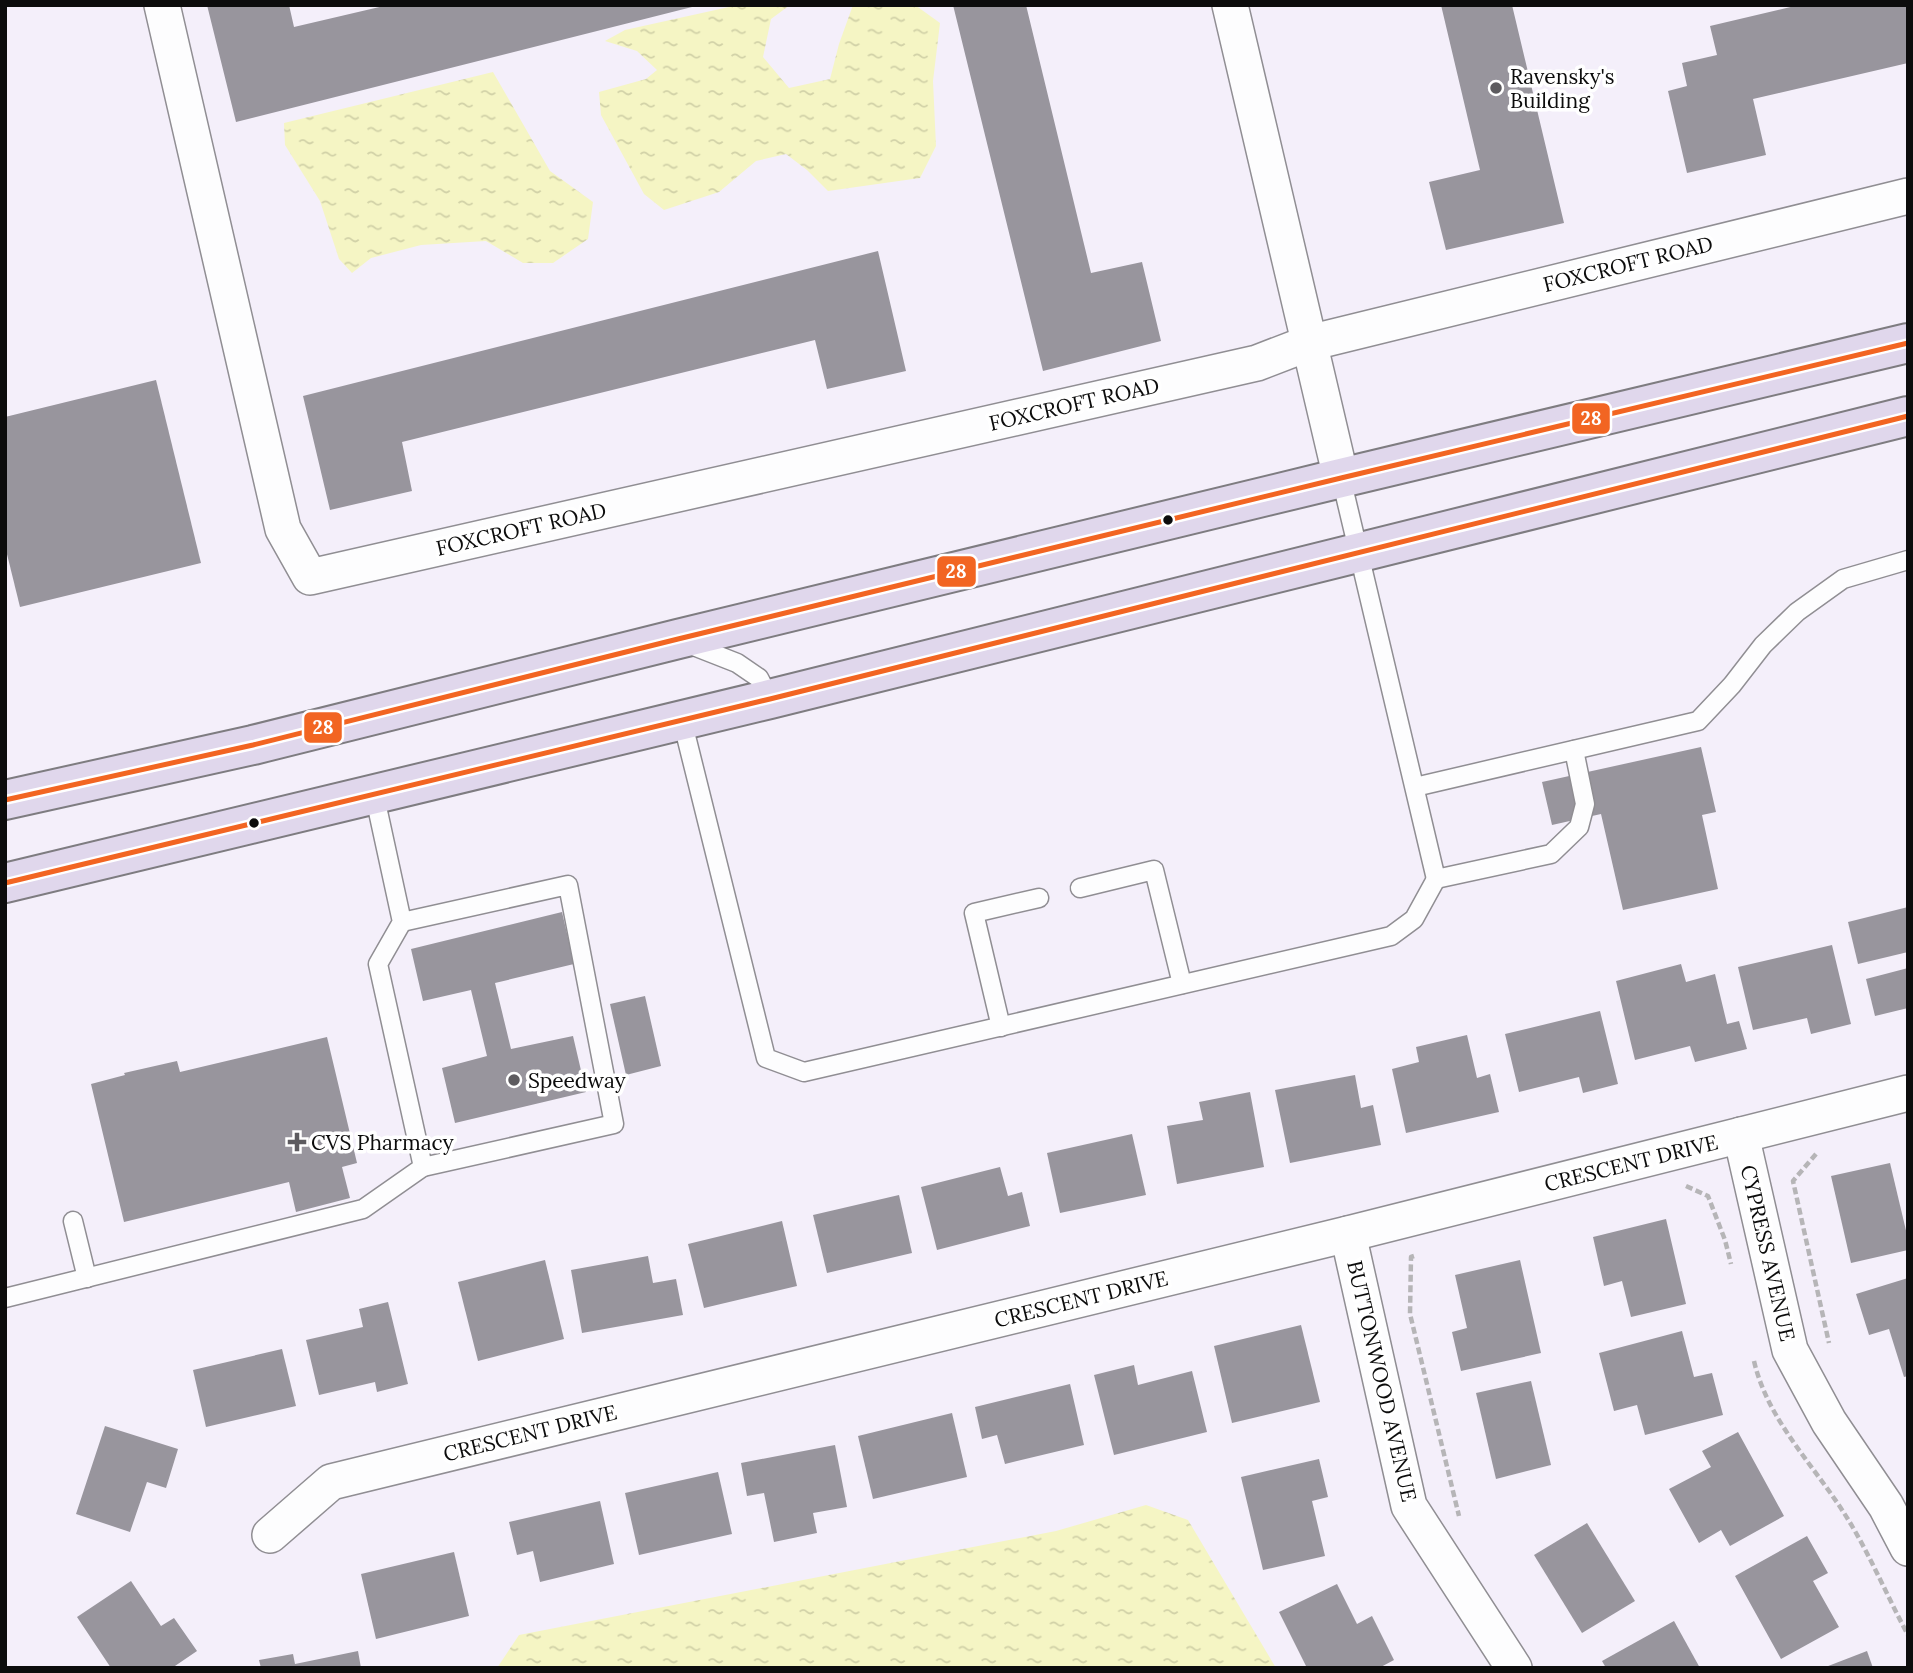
<svg xmlns="http://www.w3.org/2000/svg" width="1913" height="1673" font-family="Lora,serif">
<defs>
<pattern id="water-ripples" width="26" height="14" patternUnits="userSpaceOnUse" patternTransform="scale(1.75)"><rect width="26" height="14" fill="#f5f5c4"/><path d="M2 4q2-2 4 0t4 0M15 11q2-2 4 0t4 0" fill="none" stroke="#d1d1a7"/></pattern>
</defs>
<rect width="100%" height="100%" fill="#f4effa"/>
<g fill="url(#water-ripples)">
<path d="M 738,5 L 790,5 L 771,19 L 763,57 L 789,88 L 830,79 L 839,44 L 853,5 L 915,5 L 940,23 L 933,81 L 936,146 L 920,178 L 828,191 L 807,170 L 786,154 L 756,161 L 719,192 L 664,210 L 644,194 L 601,115 L 599,92 L 646,79 L 657,70 L 637,51 L 605,41 L 625,30 Z"/>
<path d="M 493,72 L 550,171 L 593,202 L 588,239 L 553,263 L 523,263 L 486,241 L 421,245 L 371,258 L 352,273 L 339,259 L 320,201 L 285,145 L 284,123 Z"/>
<path d="M 1146,1505 L 1188,1520 L 1276,1668 L 497,1668 L 519,1635 L 1056,1531 Z"/>
</g>
<g fill="#98959d">
<path d="M 207,5 L 289,5 L 294,27 L 388,5 L 696,6 L 236,122 Z"/>
<path d="M 953,5 L 1026,5 L 1091,273 L 1142,262 L 1161,341 L 1043,371 Z"/>
<path d="M 1441,5 L 1512,5 L 1564,223 L 1446,250 L 1429,182 L 1480,170 Z"/>
<path d="M 1799,5 L 1908,5 L 1908,63 L 1753,99 L 1766,155 L 1687,173 L 1668,91 L 1687,86 L 1682,63 L 1717,55 L 1710,26 Z"/>
<path d="M 878,251 L 906,371 L 827,389 L 815,340 L 402,442 L 412,491 L 330,510 L 303,396 Z"/>
<path d="M 156,380 L 201,563 L 20,607 L 5,546 L 5,417 Z"/>
<path d="M 1701,747 L 1716,812 L 1702,815 L 1718,889 L 1623,910 L 1601,814 L 1552,825 L 1542,782 Z"/>
<path d="M 1908,907 L 1908,952 L 1858,964 L 1848,922 Z"/>
<path d="M 562,912 L 574,964 L 495,983 L 511,1049 L 573,1036 L 586,1092 L 455,1123 L 442,1068 L 487,1056 L 471,990 L 423,1001 L 411,949 Z"/>
<path d="M 1832,945 L 1851,1024 L 1811,1034 L 1807,1018 L 1753,1030 L 1738,967 Z"/>
<path d="M 1681,964 L 1686,982 L 1715,974 L 1727,1024 L 1739,1021 L 1747,1049 L 1695,1062 L 1690,1046 L 1635,1060 L 1616,981 Z"/>
<path d="M 1908,968 L 1908,1008 L 1875,1016 L 1866,979 Z"/>
<path d="M 645,996 L 661,1066 L 626,1075 L 610,1004 Z"/>
<path d="M 1600,1011 L 1618,1084 L 1583,1093 L 1579,1077 L 1519,1092 L 1505,1034 Z"/>
<path d="M 1467,1035 L 1477,1078 L 1490,1074 L 1499,1112 L 1406,1133 L 1392,1069 L 1419,1062 L 1416,1047 Z"/>
<path d="M 327,1037 L 357,1163 L 342,1167 L 350,1198 L 296,1212 L 289,1182 L 124,1222 L 91,1084 L 125,1075 L 124,1073 L 177,1061 L 180,1072 Z"/>
<path d="M 1355,1075 L 1361,1108 L 1373,1105 L 1381,1145 L 1290,1163 L 1275,1090 Z"/>
<path d="M 1250,1092 L 1264,1167 L 1177,1184 L 1167,1126 L 1203,1120 L 1199,1102 Z"/>
<path d="M 1132,1134 L 1146,1195 L 1060,1213 L 1047,1153 Z"/>
<path d="M 1890,1163 L 1908,1239 L 1908,1250 L 1851,1263 L 1831,1176 Z"/>
<path d="M 1000,1167 L 1008,1196 L 1022,1192 L 1030,1226 L 937,1250 L 921,1187 Z"/>
<path d="M 899,1195 L 912,1253 L 827,1273 L 813,1215 Z"/>
<path d="M 1666,1219 L 1686,1304 L 1631,1317 L 1622,1281 L 1604,1286 L 1593,1237 Z"/>
<path d="M 782,1221 L 797,1286 L 704,1308 L 688,1244 Z"/>
<path d="M 648,1256 L 653,1283 L 676,1279 L 683,1315 L 582,1333 L 571,1270 Z"/>
<path d="M 545,1260 L 564,1339 L 478,1361 L 458,1282 Z"/>
<path d="M 1520,1260 L 1541,1353 L 1461,1371 L 1452,1332 L 1467,1328 L 1455,1275 Z"/>
<path d="M 1908,1278 L 1908,1376 L 1904,1377 L 1889,1329 L 1869,1335 L 1856,1294 Z"/>
<path d="M 388,1302 L 408,1384 L 377,1392 L 375,1382 L 319,1395 L 306,1340 L 363,1327 L 359,1309 Z"/>
<path d="M 1301,1325 L 1320,1402 L 1232,1423 L 1214,1346 Z"/>
<path d="M 1682,1331 L 1694,1377 L 1712,1373 L 1723,1415 L 1645,1435 L 1637,1405 L 1614,1411 L 1599,1353 Z"/>
<path d="M 282,1349 L 296,1406 L 206,1427 L 193,1370 Z"/>
<path d="M 1134,1365 L 1138,1385 L 1192,1371 L 1207,1432 L 1114,1455 L 1094,1375 Z"/>
<path d="M 1531,1381 L 1551,1465 L 1496,1479 L 1476,1393 Z"/>
<path d="M 1070,1384 L 1084,1445 L 1005,1464 L 997,1435 L 982,1439 L 975,1407 Z"/>
<path d="M 952,1413 L 967,1477 L 873,1499 L 858,1436 Z"/>
<path d="M 105,1426 L 178,1449 L 166,1488 L 147,1482 L 130,1532 L 76,1514 Z"/>
<path d="M 1738,1432 L 1784,1516 L 1730,1546 L 1721,1530 L 1699,1543 L 1669,1489 L 1711,1467 L 1702,1451 Z"/>
<path d="M 835,1445 L 847,1507 L 813,1513 L 817,1533 L 774,1542 L 764,1493 L 747,1496 L 741,1463 Z"/>
<path d="M 1319,1459 L 1328,1497 L 1312,1501 L 1325,1556 L 1263,1570 L 1241,1477 Z"/>
<path d="M 718,1472 L 732,1534 L 639,1555 L 625,1493 Z"/>
<path d="M 600,1501 L 614,1564 L 540,1582 L 533,1551 L 517,1555 L 509,1522 Z"/>
<path d="M 1587,1523 L 1635,1601 L 1582,1633 L 1534,1555 Z"/>
<path d="M 1807,1536 L 1828,1573 L 1813,1581 L 1839,1627 L 1781,1659 L 1735,1576 Z"/>
<path d="M 454,1552 L 469,1616 L 376,1639 L 361,1574 Z"/>
<path d="M 131,1581 L 161,1626 L 174,1618 L 197,1651 L 172,1668 L 111,1668 L 77,1617 Z"/>
<path d="M 1337,1584 L 1357,1624 L 1372,1616 L 1394,1660 L 1379,1668 L 1307,1668 L 1279,1612 Z"/>
<path d="M 1674,1621 L 1700,1668 L 1606,1668 L 1602,1661 Z"/>
<path d="M 358,1651 L 361,1668 L 261,1668 L 259,1660 L 293,1654 L 295,1664 Z"/>
<path d="M 1867,1651 L 1873,1668 L 1823,1668 Z"/>
</g>
<g fill="none" stroke-linecap="round" stroke-linejoin="round">
<defs>
<g id="service">
<path d="M 1341,478 L 1436,879 L 1551,854 L 1579,827 L 1585,804 L 1574,750"/>
<path d="M 686,643 L 737,663 L 759,678 L 770,699"/>
<path d="M 682,720 L 766,1058 L 804,1072 L 1391,936 L 1414,919 L 1436,879"/>
<path d="M 1415,787 L 1698,721 L 1732,685 L 1763,645 L 1797,612 L 1843,579 L 1908,560"/>
<path d="M 1080,888 L 1154,870 L 1182,984"/>
<path d="M 402,922 L 568,885 L 614,1124 L 423,1167"/>
<path d="M 1001,1027 L 974,913 L 1039,898"/>
<path d="M 73,1221 L 87,1278"/>
<path d="M 5,1298 L 363,1209 L 423,1167 L 378,964 L 402,922 L 374,793"/>
</g>
<g id="minor">
<path d="M 162,5 L 283,529 L 310,577 L 1257,363 L 1309,343 L 1908,196"/>
<path d="M 1230,5 L 1341,478"/>
<path d="M 1741,1135 L 1790,1350 L 1829,1422 L 1886,1506 L 1908,1548"/>
<path d="M 1348,1234 L 1409,1506 L 1514,1668"/>
<path d="M 270,1535 L 331,1482 L 1348,1234 L 1908,1093"/>
</g>
<g id="primary">
<path d="M 5,800 L 253,745 L 678,639 L 1341,478 L 1908,343"/>
<path d="M 5,883 L 770,699 L 1908,416"/>
</g>
</defs>
<use href="#service" stroke="#908e93" stroke-width="21"/>
<use href="#minor" stroke="#908e93" stroke-width="38"/>
<use href="#primary" stroke="#7e7c80" stroke-width="42"/>
<g stroke="#b6b5b7" stroke-width="4.5" stroke-dasharray="7 3.5" stroke-linecap="butt">
<path d="M 1816,1154 L 1793,1181 L 1829,1343"/>
<path d="M 1686,1186 L 1708,1196 L 1725,1240 L 1731,1264"/>
<path d="M 1414,1256 L 1411,1257 L 1410,1314 L 1459,1516"/>
<path d="M 1754,1361 C 1768,1422 1817,1468 1849,1521 C 1871,1557 1888,1598 1908,1635"/>
</g>
<use href="#service" stroke="#fdfdfe" stroke-width="18"/>
<use href="#minor" stroke="#fdfdfe" stroke-width="35"/>
<use href="#primary" stroke="#e0d7ec" stroke-width="38"/>
<defs>
<g id="bus-1">
<path d="M 5,800 L 253,745 L 678,639 L 1341,478 L 1908,343"/>
<path d="M 5,883 L 770,699 L 1908,416"/>
</g>
</defs>
<use href="#bus-1" stroke="#fff" stroke-width="10"/>
<use href="#bus-1" stroke="#f26522" stroke-width="5"/>
</g>
<g fill="#5d5b5f" stroke="#fff" stroke-width="2.5">
<circle cx="1496" cy="88" r="7"/>
<circle cx="514" cy="1080" r="7"/>
<path d="M293.5 1131.5h7v7h7v7h-7v7h-7v-7h-7v-7h7z"/>
</g>
<g fill="#0c0c0c" stroke="#fff" stroke-width="2.5">
<circle cx="1168" cy="520" r="6"/>
<circle cx="254" cy="823" r="6"/>
</g>
<g text-anchor="middle" dominant-baseline="central" stroke-width="7" stroke-linejoin="round" paint-order="stroke">
<g font-size="21" fill="#0c0c0c" stroke="#fff" text-anchor="start">
<text x="1510" y="76">Ravensky's<tspan x="1510" dy="24">Building</tspan></text>
<text x="528" y="1080">Speedway</text>
<text x="311" y="1142">CVS Pharmacy</text>
</g>
<g font-size="21" fill="#0c0c0c" stroke="#fff">
<text transform="translate(1628 264) rotate(-14)">FOXCROFT ROAD</text>
<text transform="translate(1074 404) rotate(-13)">FOXCROFT ROAD</text>
<text transform="translate(521 529) rotate(-13)">FOXCROFT ROAD</text>
<text transform="translate(1631 1163) rotate(-14)">CRESCENT DRIVE</text>
<text transform="translate(1768 1253) rotate(77)">CYPRESS AVENUE</text>
<text transform="translate(1081 1299) rotate(-14)">CRESCENT DRIVE</text>
<text transform="translate(1382 1381) rotate(77)">BUTTONWOOD AVENUE</text>
<text transform="translate(530 1433) rotate(-14)">CRESCENT DRIVE</text>
</g>
</g>
<g stroke="#fff" stroke-width="2.5">
<rect x="1571" y="402" width="40" height="33" rx="7" fill="#f26522"/>
<rect x="936" y="555" width="41" height="33" rx="7" fill="#f26522"/>
<rect x="303" y="711" width="40" height="33" rx="7" fill="#f26522"/>
</g>
<g font-size="19" text-anchor="middle" font-weight="bold" fill="#fff">
<text x="1591" y="425">28</text>
<text x="956" y="578">28</text>
<text x="323" y="734">28</text>
</g>
<rect width="1913" height="1673" fill="none" stroke="#0c0c0c" stroke-width="14"/>
</svg>
